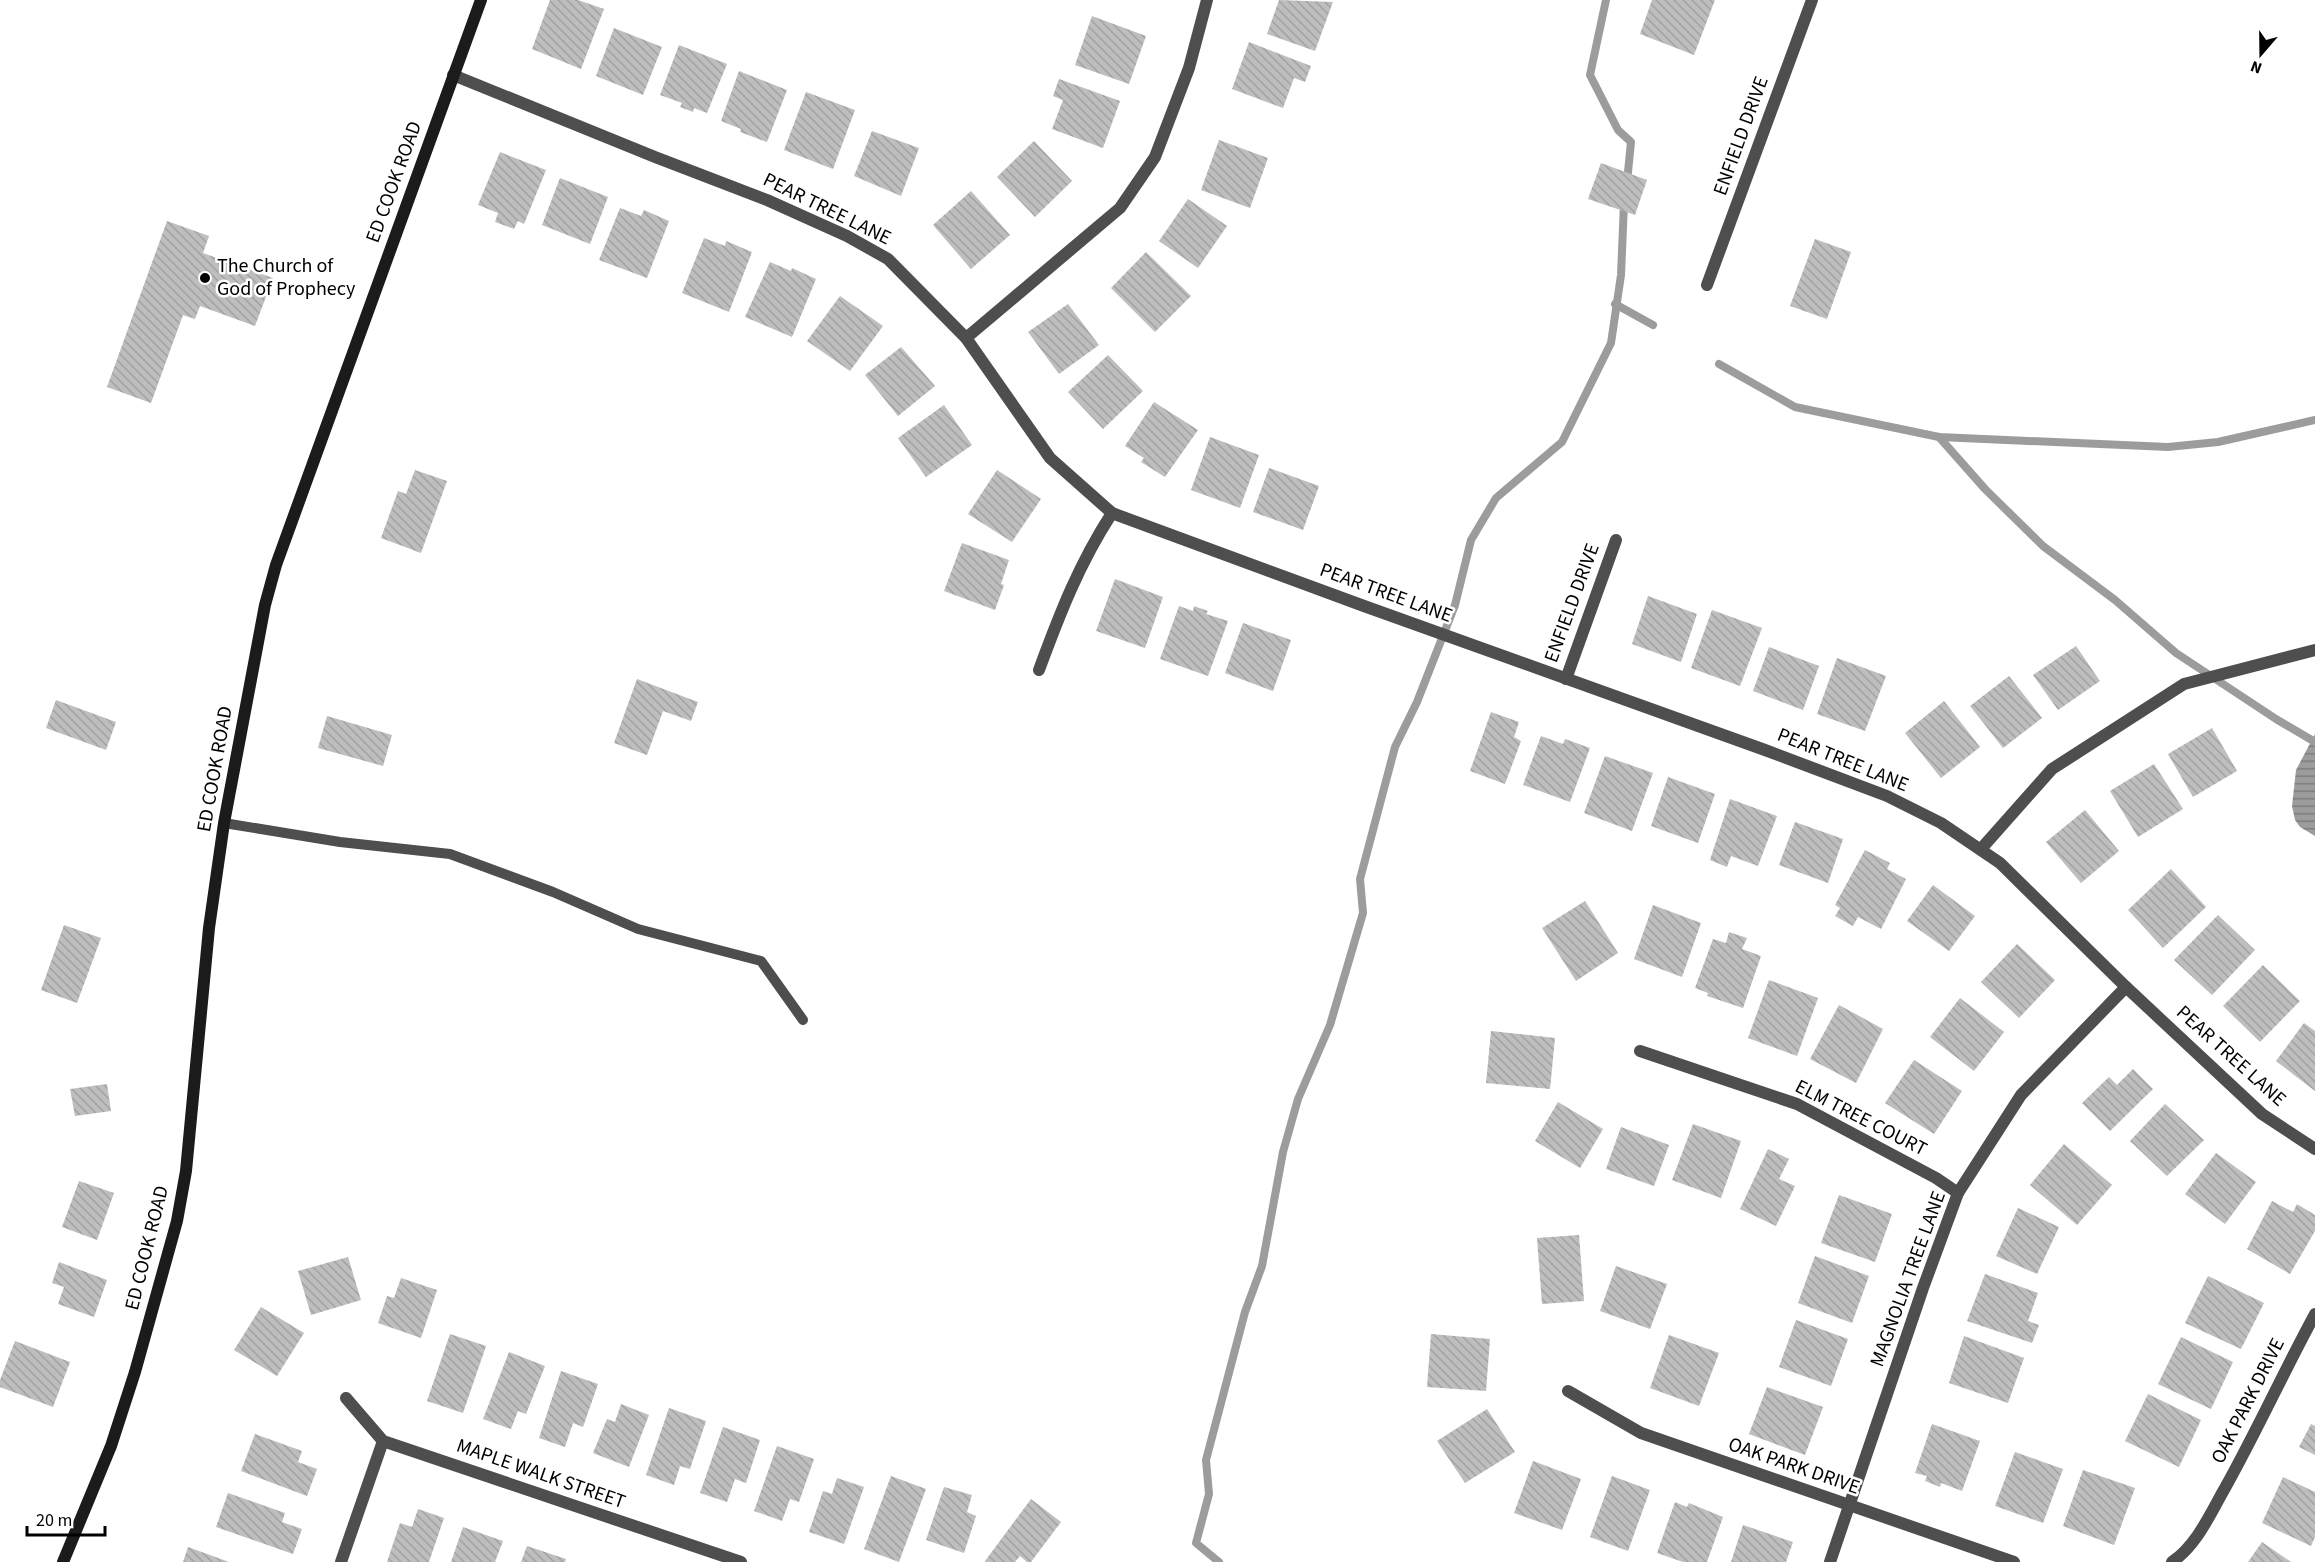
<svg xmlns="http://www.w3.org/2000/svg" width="2315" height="1562" font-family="'Source Sans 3',sans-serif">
<defs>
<pattern id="water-rules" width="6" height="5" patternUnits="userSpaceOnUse" patternTransform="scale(1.5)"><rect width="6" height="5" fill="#9c9c9c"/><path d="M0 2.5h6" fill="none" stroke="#7d7d7d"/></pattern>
<pattern id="building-back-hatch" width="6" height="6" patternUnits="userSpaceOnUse" patternTransform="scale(1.5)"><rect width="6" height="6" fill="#bebebe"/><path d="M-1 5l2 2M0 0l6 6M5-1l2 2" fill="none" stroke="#a2a2a2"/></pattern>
</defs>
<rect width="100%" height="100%" fill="#fff"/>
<path fill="url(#water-rules)" d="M 2315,734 L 2315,836 L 2300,827 L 2295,820 L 2292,806 L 2296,770 Z"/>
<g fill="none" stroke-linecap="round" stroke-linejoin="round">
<g stroke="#9c9c9c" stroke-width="8">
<path d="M 1606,0 L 1590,75 L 1618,130 L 1631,142 L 1627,182"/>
<path d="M 1615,304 L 1653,325"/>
<path d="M 1719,364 L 1795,407 L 1939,437 L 2168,447 L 2218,442 L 2315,420"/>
<path d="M 1939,437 L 1985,489 L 2043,546 L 2115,600 L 2176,653 L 2276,719 L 2315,742"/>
<path d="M 1219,1562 L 1196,1543 L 1209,1494 L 1206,1460 L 1245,1312 L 1262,1266 L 1283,1152 L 1298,1099 L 1330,1025 L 1363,913 L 1360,879 L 1395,747 L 1417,702 L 1455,605 L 1471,540 L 1496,498 L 1562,442 L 1611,343 L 1621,275 L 1624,203"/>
</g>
</g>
<g fill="url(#building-back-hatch)">
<path d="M 550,0 L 578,0 L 604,9 L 581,69 L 532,49 Z"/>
<path d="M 1279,0 L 1333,2 L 1315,51 L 1267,34 Z"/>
<path d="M 1652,0 L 1715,0 L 1694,55 L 1640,34 Z"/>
<path d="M 1092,16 L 1146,36 L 1129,84 L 1075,65 Z"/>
<path d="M 614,28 L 662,47 L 643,95 L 596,76 Z"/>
<path d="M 1249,42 L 1311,66 L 1305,82 L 1294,78 L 1283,108 L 1232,89 Z"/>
<path d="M 679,45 L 727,64 L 707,113 L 694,108 L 693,112 L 680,107 L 682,103 L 660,95 Z"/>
<path d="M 739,71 L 787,90 L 767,142 L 740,132 L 741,129 L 721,121 Z"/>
<path d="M 1059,79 L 1120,101 L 1103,148 L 1052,129 L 1063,100 L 1053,96 Z"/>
<path d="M 806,92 L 855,110 L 833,169 L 784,150 Z"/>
<path d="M 872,131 L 919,148 L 901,196 L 854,176 Z"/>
<path d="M 1219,140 L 1268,158 L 1250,208 L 1201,190 Z"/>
<path d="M 1034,141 L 1072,181 L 1035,217 L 997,177 Z"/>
<path d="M 500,152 L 546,170 L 524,224 L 518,221 L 514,229 L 495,222 L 498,213 L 478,205 Z"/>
<path d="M 1601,163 L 1647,180 L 1635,215 L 1588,199 Z"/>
<path d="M 560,178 L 608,197 L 590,244 L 542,225 Z"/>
<path d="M 971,191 L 1010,235 L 971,269 L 933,225 Z"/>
<path d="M 1188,199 L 1227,226 L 1198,268 L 1159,241 Z"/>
<path d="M 620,208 L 641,216 L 644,210 L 669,221 L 647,278 L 599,260 Z"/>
<path d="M 167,221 L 209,236 L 203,253 L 273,278 L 255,326 L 200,306 L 195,319 L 183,315 L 151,403 L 107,387 Z"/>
<path d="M 704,238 L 725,246 L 726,241 L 752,252 L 729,312 L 682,293 Z"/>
<path d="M 1815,239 L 1851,252 L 1827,319 L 1790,306 Z"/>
<path d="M 1146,252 L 1191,296 L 1155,332 L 1111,288 Z"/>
<path d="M 770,262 L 791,271 L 792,268 L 816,279 L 792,337 L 745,317 Z"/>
<path d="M 840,296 L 883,326 L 850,371 L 807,341 Z"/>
<path d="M 1068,304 L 1099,345 L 1059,374 L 1028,332 Z"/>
<path d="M 901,347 L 935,386 L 898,416 L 865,375 Z"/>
<path d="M 1108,355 L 1143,391 L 1103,429 L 1068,392 Z"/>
<path d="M 1154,402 L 1198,430 L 1165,477 L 1141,462 L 1144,458 L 1125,446 Z"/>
<path d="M 944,405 L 972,445 L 926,477 L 898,438 Z"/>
<path d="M 1210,437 L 1259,455 L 1240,508 L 1191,490 Z"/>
<path d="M 1269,468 L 1319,486 L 1303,530 L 1253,512 Z"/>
<path d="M 415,470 L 447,481 L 421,553 L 381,538 L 398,491 L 406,494 Z"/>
<path d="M 997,470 L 1041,499 L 1012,542 L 968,514 Z"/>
<path d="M 962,543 L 1009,560 L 1001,584 L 1004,585 L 995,610 L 944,591 Z"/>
<path d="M 1115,579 L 1163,597 L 1145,648 L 1096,631 Z"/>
<path d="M 1648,596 L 1697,614 L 1681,662 L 1632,644 Z"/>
<path d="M 1179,606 L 1193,611 L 1194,606 L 1208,611 L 1206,614 L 1228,621 L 1208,676 L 1160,659 Z"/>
<path d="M 1712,610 L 1762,628 L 1740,686 L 1691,668 Z"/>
<path d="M 1243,623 L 1291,640 L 1273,691 L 1225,673 Z"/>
<path d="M 2076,646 L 2100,681 L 2058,710 L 2033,675 Z"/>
<path d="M 1769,647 L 1819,666 L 1803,710 L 1753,691 Z"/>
<path d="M 1837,658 L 1886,676 L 1865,731 L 1817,714 Z"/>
<path d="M 2009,676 L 2042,718 L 2003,748 L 1970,706 Z"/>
<path d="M 637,679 L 698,702 L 691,721 L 663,711 L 647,755 L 614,743 Z"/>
<path d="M 56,700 L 116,722 L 106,750 L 46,728 Z"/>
<path d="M 1944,701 L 1980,747 L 1941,778 L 1905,733 Z"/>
<path d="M 1491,712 L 1519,722 L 1514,737 L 1521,741 L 1505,784 L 1470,771 Z"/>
<path d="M 327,716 L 392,735 L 383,766 L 318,748 Z"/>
<path d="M 2212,728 L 2237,771 L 2193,797 L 2168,754 Z"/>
<path d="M 1541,736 L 1563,744 L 1565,739 L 1590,748 L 1570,802 L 1523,785 Z"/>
<path d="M 1605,756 L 1653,773 L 1632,831 L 1584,813 Z"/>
<path d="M 2154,764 L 2183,809 L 2138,837 L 2110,791 Z"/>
<path d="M 1668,777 L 1715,794 L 1698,843 L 1651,826 Z"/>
<path d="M 1730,799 L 1777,816 L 1758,866 L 1731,856 L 1727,867 L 1710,860 Z"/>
<path d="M 2085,810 L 2119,851 L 2081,883 L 2046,842 Z"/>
<path d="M 1795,822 L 1843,839 L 1828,883 L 1779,865 Z"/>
<path d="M 1865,850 L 1890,863 L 1887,869 L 1906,879 L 1881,929 L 1858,917 L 1853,926 L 1835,916 L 1840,908 L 1835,905 Z"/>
<path d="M 2171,869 L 2206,907 L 2163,948 L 2128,910 Z"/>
<path d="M 1933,885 L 1975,916 L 1949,951 L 1907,921 Z"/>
<path d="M 1585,901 L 1618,953 L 1576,981 L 1542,928 Z"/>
<path d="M 1653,905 L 1701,923 L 1682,977 L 1634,959 Z"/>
<path d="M 2218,915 L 2255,950 L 2212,995 L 2174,960 Z"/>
<path d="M 64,925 L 101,938 L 77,1003 L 41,990 Z"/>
<path d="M 1729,932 L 1747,938 L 1742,949 L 1761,956 L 1743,1008 L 1707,996 L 1708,993 L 1695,988 L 1713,939 L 1726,943 Z"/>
<path d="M 2017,944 L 2055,980 L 2019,1018 L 1981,982 Z"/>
<path d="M 2263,965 L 2300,1001 L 2260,1042 L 2223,1006 Z"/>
<path d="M 1769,980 L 1818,998 L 1797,1056 L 1748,1038 Z"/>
<path d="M 1960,998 L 2004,1032 L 1974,1071 L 1930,1037 Z"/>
<path d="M 1839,1005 L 1883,1029 L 1856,1083 L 1810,1059 Z"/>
<path d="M 2304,1023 L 2315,1031 L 2315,1091 L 2276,1061 Z"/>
<path d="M 1491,1031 L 1555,1038 L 1550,1089 L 1486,1083 Z"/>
<path d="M 1914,1060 L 1962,1091 L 1934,1134 L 1885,1103 Z"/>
<path d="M 2133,1069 L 2153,1089 L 2110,1131 L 2082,1103 L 2109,1077 L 2117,1085 Z"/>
<path d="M 107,1084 L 111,1111 L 75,1116 L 70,1089 Z"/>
<path d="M 1558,1102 L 1603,1129 L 1580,1168 L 1535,1141 Z"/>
<path d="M 2165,1104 L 2204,1140 L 2167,1176 L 2130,1141 Z"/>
<path d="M 1693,1124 L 1741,1141 L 1721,1198 L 1672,1180 Z"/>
<path d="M 1621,1127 L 1669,1145 L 1654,1186 L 1606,1169 Z"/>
<path d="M 2064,1144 L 2112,1185 L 2077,1225 L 2030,1185 Z"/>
<path d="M 1768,1149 L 1789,1159 L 1779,1179 L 1795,1186 L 1776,1226 L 1740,1209 Z"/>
<path d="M 2216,1153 L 2256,1182 L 2225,1224 L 2185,1194 Z"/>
<path d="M 79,1181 L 114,1193 L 97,1240 L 62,1227 Z"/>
<path d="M 1839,1195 L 1892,1214 L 1875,1262 L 1821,1243 Z"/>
<path d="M 2272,1201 L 2293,1212 L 2297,1204 L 2315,1215 L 2315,1231 L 2290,1274 L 2247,1249 Z"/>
<path d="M 2018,1208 L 2059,1227 L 2037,1274 L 1996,1256 Z"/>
<path d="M 1579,1235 L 1584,1301 L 1542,1304 L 1537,1238 Z"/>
<path d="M 1815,1256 L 1869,1276 L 1852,1323 L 1798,1303 Z"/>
<path d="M 348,1257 L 361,1300 L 311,1315 L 298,1271 Z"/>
<path d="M 59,1262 L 107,1280 L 94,1317 L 58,1304 L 64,1287 L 52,1283 Z"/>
<path d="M 1616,1266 L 1667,1284 L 1650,1329 L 1600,1311 Z"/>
<path d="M 1985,1274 L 2038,1293 L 2028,1321 L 2039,1325 L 2032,1343 L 1967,1321 Z"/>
<path d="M 2208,1276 L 2264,1303 L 2241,1349 L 2185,1323 Z"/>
<path d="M 401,1278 L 437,1290 L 421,1338 L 378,1323 L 387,1296 L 394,1298 Z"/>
<path d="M 261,1307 L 304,1333 L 277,1376 L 234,1350 Z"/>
<path d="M 1796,1320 L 1848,1339 L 1831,1386 L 1779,1367 Z"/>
<path d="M 450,1334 L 486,1346 L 463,1413 L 427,1401 Z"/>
<path d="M 1431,1334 L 1490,1339 L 1486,1391 L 1427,1387 Z"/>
<path d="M 1669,1335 L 1719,1353 L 1699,1406 L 1650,1388 Z"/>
<path d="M 1964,1336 L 2024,1358 L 2008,1403 L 1949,1383 Z"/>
<path d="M 2181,1337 L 2233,1362 L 2211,1409 L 2158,1384 Z"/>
<path d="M 15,1341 L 70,1362 L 53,1407 L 0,1387 L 0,1380 Z"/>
<path d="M 509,1352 L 545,1366 L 526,1414 L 518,1411 L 511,1429 L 483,1419 Z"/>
<path d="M 561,1371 L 598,1384 L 583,1427 L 573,1423 L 565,1447 L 539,1438 Z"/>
<path d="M 1767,1387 L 1823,1407 L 1805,1455 L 1749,1434 Z"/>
<path d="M 2148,1394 L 2201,1420 L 2179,1467 L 2125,1441 Z"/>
<path d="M 621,1404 L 649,1415 L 629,1467 L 593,1453 L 607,1419 L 615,1422 Z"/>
<path d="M 669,1408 L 706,1421 L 690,1469 L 680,1466 L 674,1485 L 646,1475 Z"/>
<path d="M 1487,1409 L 1515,1452 L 1465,1483 L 1437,1441 Z"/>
<path d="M 1932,1424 L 1980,1441 L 1962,1491 L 1941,1483 L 1940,1487 L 1925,1481 L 1927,1476 L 1915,1473 Z"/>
<path d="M 2311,1424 L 2315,1426 L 2315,1455 L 2299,1447 Z"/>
<path d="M 723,1427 L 760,1440 L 746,1483 L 735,1479 L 727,1502 L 700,1493 Z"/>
<path d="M 255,1434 L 302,1451 L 298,1462 L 317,1469 L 307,1496 L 241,1471 Z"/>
<path d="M 777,1446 L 814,1459 L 799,1502 L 790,1499 L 782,1521 L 754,1511 Z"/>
<path d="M 2015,1452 L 2063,1469 L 2043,1523 L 1995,1506 Z"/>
<path d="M 1533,1461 L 1581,1479 L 1562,1530 L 1514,1513 Z"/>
<path d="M 2083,1470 L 2135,1488 L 2114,1545 L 2063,1526 Z"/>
<path d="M 891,1476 L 926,1489 L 899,1562 L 864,1549 Z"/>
<path d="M 1612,1476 L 1650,1490 L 1628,1551 L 1590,1537 Z"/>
<path d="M 2283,1477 L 2315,1492 L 2315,1537 L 2311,1546 L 2262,1523 Z"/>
<path d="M 837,1478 L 864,1487 L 844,1544 L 809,1532 L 823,1491 L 832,1494 Z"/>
<path d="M 944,1487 L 972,1495 L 967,1512 L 976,1516 L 964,1553 L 926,1540 Z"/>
<path d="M 228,1493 L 285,1513 L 282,1522 L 302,1529 L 293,1554 L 216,1527 Z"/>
<path d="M 1031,1499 L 1061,1522 L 1031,1562 L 1027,1562 L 1020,1556 L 1015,1562 L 986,1562 L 985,1561 Z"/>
<path d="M 1675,1502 L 1687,1507 L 1689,1503 L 1723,1517 L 1707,1562 L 1683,1562 L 1657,1553 Z"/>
<path d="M 418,1509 L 444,1518 L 429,1562 L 387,1562 L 400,1523 L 412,1527 Z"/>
<path d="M 1743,1525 L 1793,1542 L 1786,1562 L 1731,1562 Z"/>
<path d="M 463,1527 L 503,1541 L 495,1562 L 451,1562 Z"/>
<path d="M 2262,1542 L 2291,1562 L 2248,1562 Z"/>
<path d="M 527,1546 L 566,1559 L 565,1562 L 521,1562 Z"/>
<path d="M 188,1547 L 229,1562 L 183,1562 Z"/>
</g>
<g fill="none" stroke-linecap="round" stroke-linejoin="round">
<path stroke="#4e4e4e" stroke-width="10" d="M 224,823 L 340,842 L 450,854 L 553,892 L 638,929 L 761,961 L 803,1020"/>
<g stroke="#4e4e4e" stroke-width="12">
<path d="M 453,75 L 655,157 L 767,200 L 847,236 L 888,259 L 966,338 L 1050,458 L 1112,513 L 1364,606 L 1765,750 L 1887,796 L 1941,823 L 2000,863 L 2126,987 L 2262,1114 L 2315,1149"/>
<path d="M 1707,285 L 1812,0"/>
<path d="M 966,338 L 1120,208 L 1155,157 L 1189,68 L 1207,0"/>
<path d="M 1039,670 C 1060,613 1079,564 1112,513"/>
<path d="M 1566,679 L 1616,540"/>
<path d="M 1981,849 L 2052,769 L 2184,684 L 2315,650"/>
<path d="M 1640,1051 L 1797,1104 L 1936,1178 L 1958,1193"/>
<path d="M 1568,1391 L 1641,1433 L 2014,1562"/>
<path d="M 346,1398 L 383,1441 L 741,1562"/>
<path d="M 341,1562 L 383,1441"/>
<path d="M 1830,1562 L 1923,1288 L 1958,1193 L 2021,1095 L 2126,987"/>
<path d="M 2172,1562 C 2197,1545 2210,1514 2225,1488 C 2257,1431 2284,1371 2315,1314"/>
</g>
<path stroke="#1b1b1b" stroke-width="12" d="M 63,1562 L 111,1446 L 135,1372 L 177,1221 L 186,1171 L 209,928 L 224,823 L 265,605 L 276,565 L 481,0"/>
</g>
<circle fill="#000" stroke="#fff" stroke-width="2" cx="205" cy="278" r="6"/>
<g text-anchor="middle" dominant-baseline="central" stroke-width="5" stroke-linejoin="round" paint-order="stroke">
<g font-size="20" fill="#000" stroke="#fff">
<text transform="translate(1741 136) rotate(-70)">ENFIELD DRIVE</text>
<text transform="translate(394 182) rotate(-70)">ED COOK ROAD</text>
<text transform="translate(827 209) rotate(26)">PEAR TREE LANE</text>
<text transform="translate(1386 593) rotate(20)">PEAR TREE LANE</text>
<text transform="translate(1572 603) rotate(-70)">ENFIELD DRIVE</text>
<text transform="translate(1843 760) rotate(22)">PEAR TREE LANE</text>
<text transform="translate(215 769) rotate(-80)">ED COOK ROAD</text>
<text transform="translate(2231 1056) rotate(42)">PEAR TREE LANE</text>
<text transform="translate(1861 1118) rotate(27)">ELM TREE COURT</text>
<text transform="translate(147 1248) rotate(-76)">ED COOK ROAD</text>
<text transform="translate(1908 1279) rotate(-70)">MAGNOLIA TREE LANE</text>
<text transform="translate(2248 1401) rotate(-63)">OAK PARK DRIVE</text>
<text transform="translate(1794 1466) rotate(19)">OAK PARK DRIVE</text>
<text transform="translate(541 1474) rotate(19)">MAPLE WALK STREET</text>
</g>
<g font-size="20" fill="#000" stroke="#fff" text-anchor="start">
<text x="217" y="266">The Church of<tspan x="217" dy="23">God of Prophecy</tspan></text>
</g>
</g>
<g transform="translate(2261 54) rotate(200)" stroke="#ffffff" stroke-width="4.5" paint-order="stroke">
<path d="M0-4.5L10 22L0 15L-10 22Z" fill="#000000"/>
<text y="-9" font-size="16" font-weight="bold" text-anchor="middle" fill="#000000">N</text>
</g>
<path d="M27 1526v9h78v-9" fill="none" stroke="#000000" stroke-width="3"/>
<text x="36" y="1526" font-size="18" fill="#000000" stroke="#ffffff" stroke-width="4.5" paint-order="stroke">20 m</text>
</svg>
